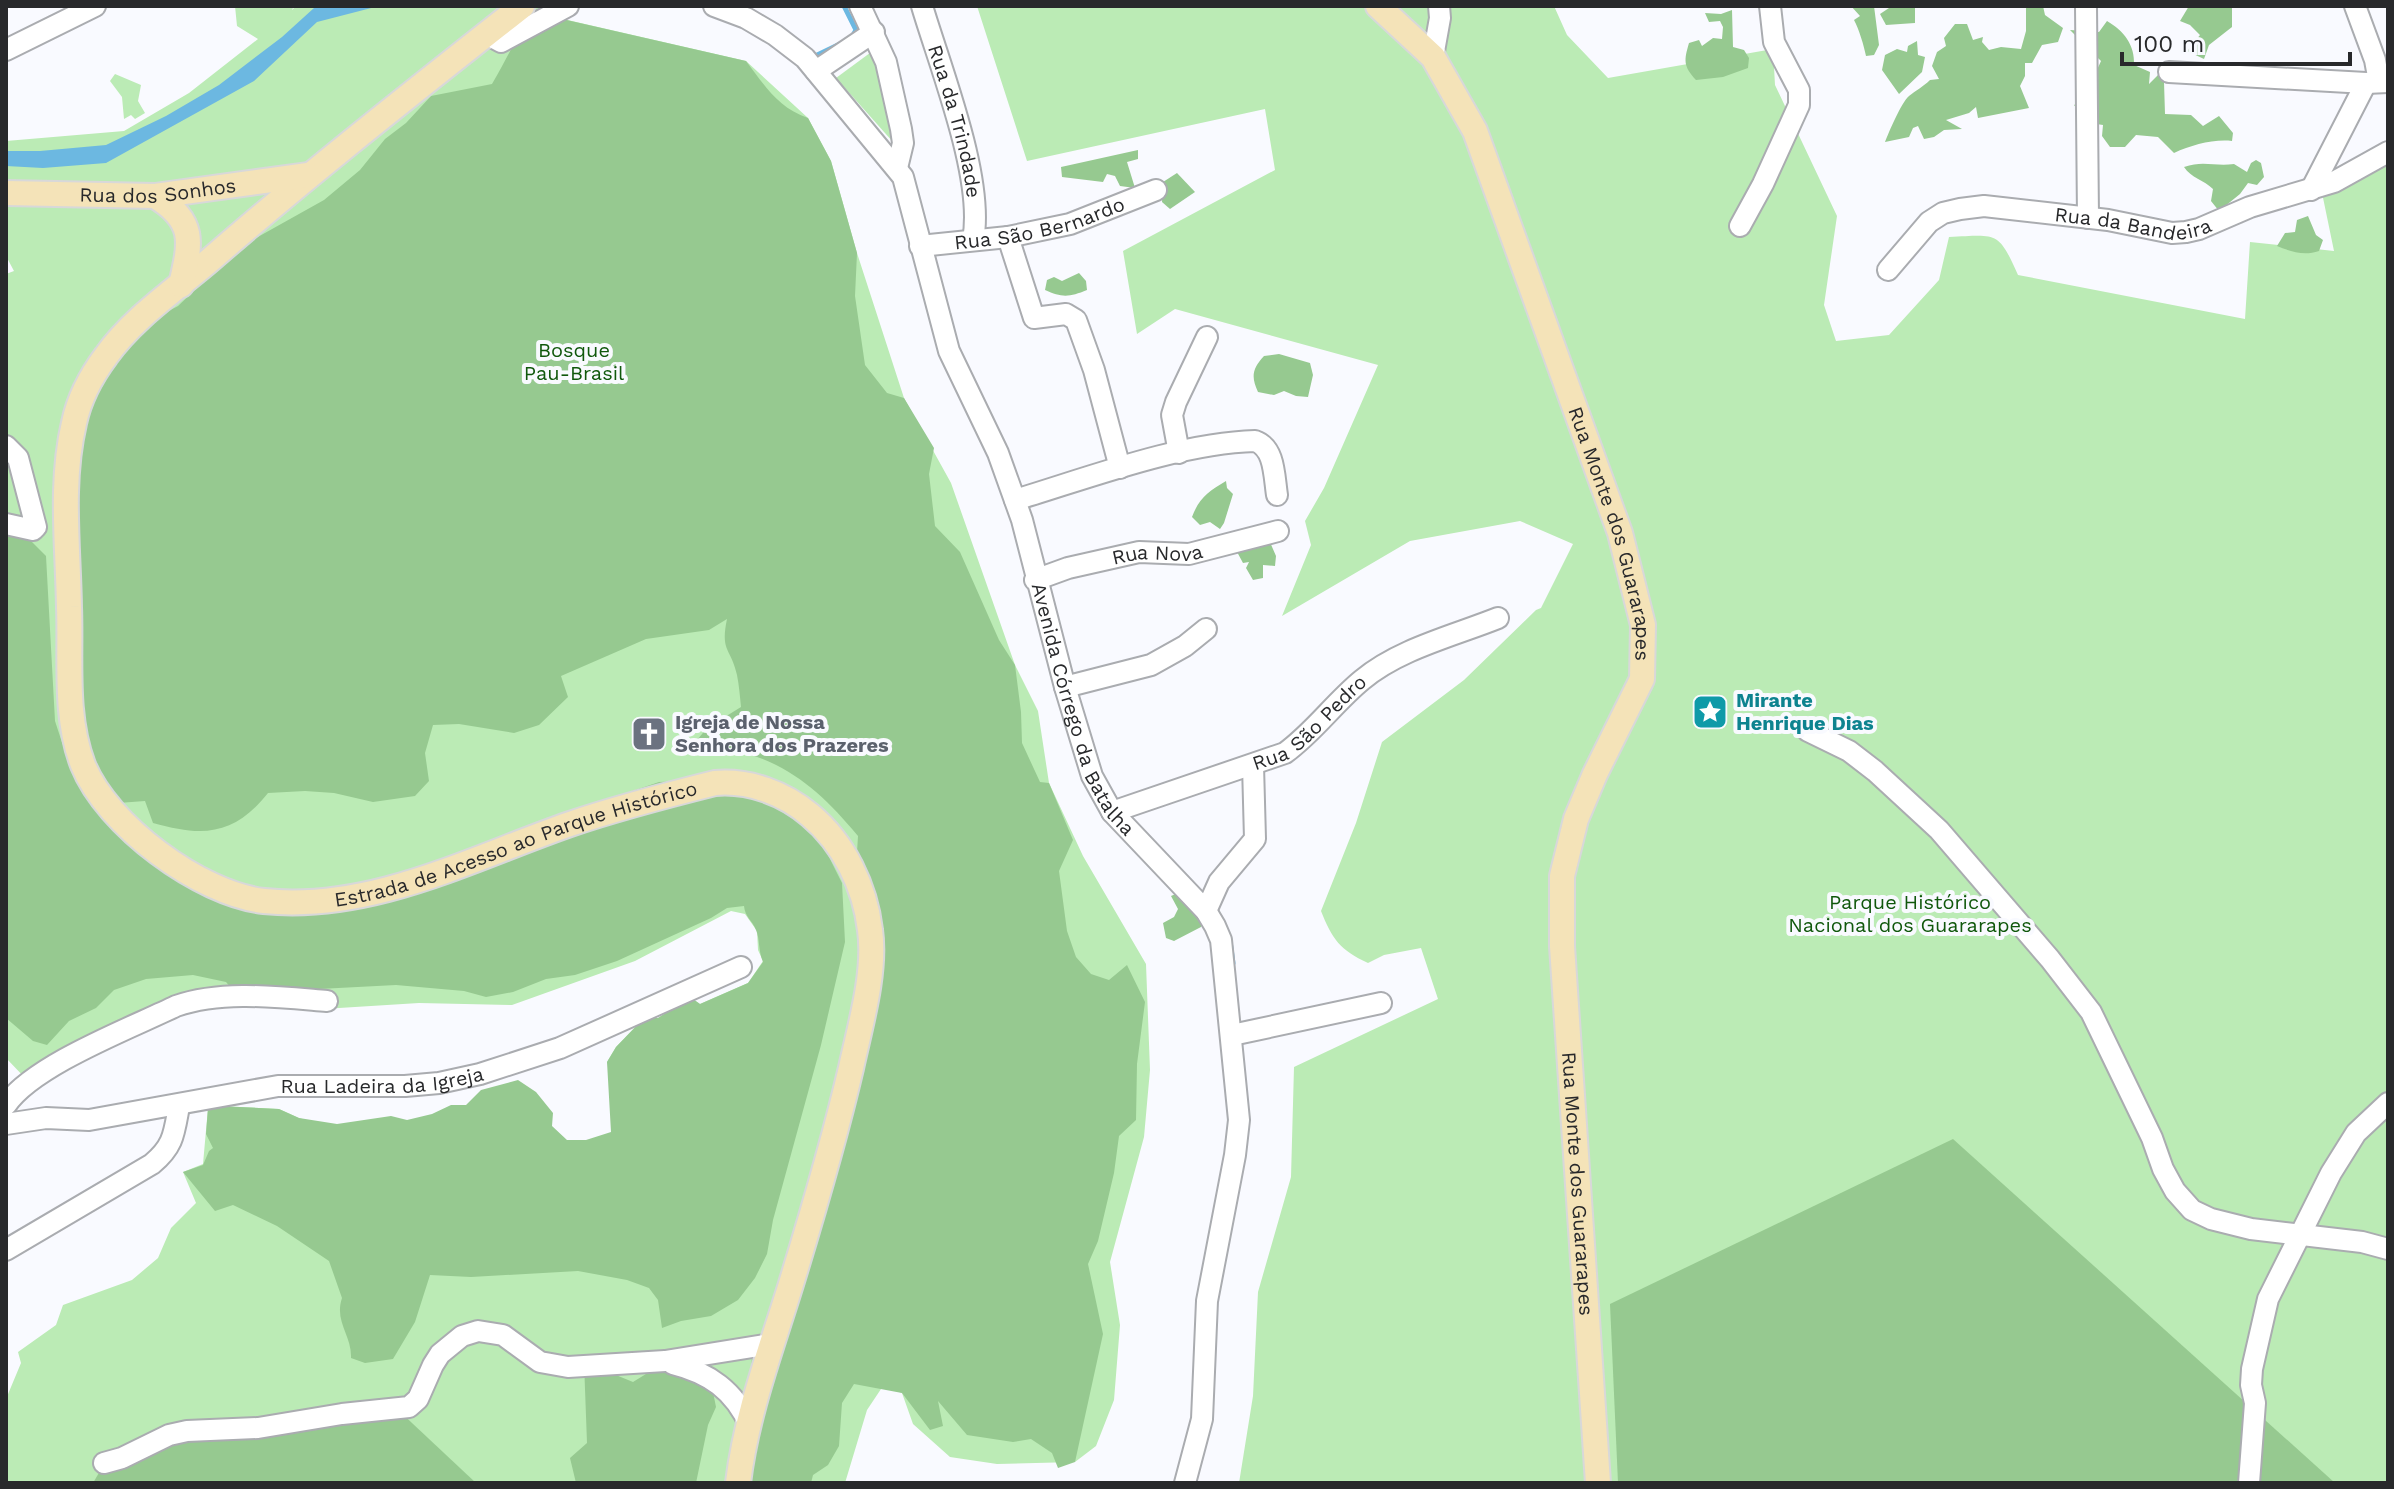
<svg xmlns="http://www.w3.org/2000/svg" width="2394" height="1489" font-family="'Work Sans',sans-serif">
<rect width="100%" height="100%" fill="#f9faff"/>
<g fill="#bbebb5">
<path d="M 235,6 L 294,6 L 292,10 L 296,6 L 545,6 L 537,13 L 746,61 L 808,118 L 831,161 L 857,253 L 904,398 L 951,483 L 1015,665 L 1038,711 L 1049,783 L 1083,856 L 1146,964 L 1150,1070 L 1144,1137 L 1110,1262 L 1120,1325 L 1114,1400 L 1096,1446 L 1075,1462 L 997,1464 L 950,1457 L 913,1424 L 902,1393 L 883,1386 L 867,1410 L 845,1483 L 6,1483 L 6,1399 L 21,1363 L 18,1352 L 56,1325 L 63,1305 L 132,1280 L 158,1258 L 171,1228 L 196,1203 L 183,1172 L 203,1164 L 208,1108 L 218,1106 L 279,1109 L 299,1118 L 358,1135 L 658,1172 L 607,1062 L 616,1047 L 644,1018 L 658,1018 L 690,997 L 700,1004 L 748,983 L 763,961 L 758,950 L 757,931 L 745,914 L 731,911 L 635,961 L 512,1005 L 419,1003 L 323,1009 L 204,998 L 27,1080 L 6,1058 L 6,274 L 14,271 L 6,256 L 6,141 L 124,131 L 189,93 L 258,39 L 237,26 Z"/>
<path d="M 977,6 L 1554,6 L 1567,35 L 1608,78 L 1773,49 L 1775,85 L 1837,216 L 1824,305 L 1836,341 L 1889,335 L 1939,280 L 1949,237 C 1997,235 1998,230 2018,275 L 2245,319 L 2250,242 L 2334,251 L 2321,188 L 2381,159 L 2388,167 L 2388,1483 L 1239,1483 L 1253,1396 L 1258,1292 L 1291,1177 L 1294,1067 L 1438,999 L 1421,948 L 1384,955 L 1368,963 C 1340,950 1332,939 1321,911 L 1356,823 L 1382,742 L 1464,680 L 1536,610 L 1541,608 L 1573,544 L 1520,521 L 1410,541 L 1282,616 L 1311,545 L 1305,521 L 1324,488 L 1378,365 L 1175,309 L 1137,334 L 1123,251 L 1275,170 L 1265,109 L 1027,161 Z"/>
<path d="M 874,50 L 901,151 L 836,78 Z"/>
<path d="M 115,74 L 141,85 L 138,101 L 145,113 L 135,119 L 131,115 L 124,119 L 122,97 L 110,81 Z"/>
</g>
<g fill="#96c990">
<path d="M 1851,6 L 1874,6 L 1879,45 L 1874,55 L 1866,56 C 1864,46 1859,29 1854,20 L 1860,16 Z"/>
<path d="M 1892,6 L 1915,6 L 1915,23 L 1886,25 L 1880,14 Z"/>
<path d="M 2026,6 L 2043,6 L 2045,15 L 2063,28 L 2058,42 L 2042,45 L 2032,63 L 2025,63 L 2025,76 L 2020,86 L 2029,108 L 1978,118 L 1976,107 L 1969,113 L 1946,120 L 1962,129 L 1944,130 L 1934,137 L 1924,139 L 1918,126 L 1913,128 L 1909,137 L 1885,142 C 1889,132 1901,103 1909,96 C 1916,90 1923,87 1930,80 L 1939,79 L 1932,66 L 1937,52 L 1946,46 L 1944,38 L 1955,24 L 1967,24 L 1973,40 L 1983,37 L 1982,42 L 1989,50 L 2001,47 L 2021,49 L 2026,31 Z"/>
<path d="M 2189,6 L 2232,6 L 2232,27 L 2209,45 L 2204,59 L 2187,51 L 2200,35 L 2190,25 L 2180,21 Z"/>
<path d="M 1732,10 L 1733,47 L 1744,50 L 1749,58 L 1748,68 L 1723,77 L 1696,80 C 1683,66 1684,60 1689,43 L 1699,40 L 1702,46 L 1713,38 L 1722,39 L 1723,27 L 1720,21 L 1709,22 L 1705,13 L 1721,14 Z"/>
<path d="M 536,13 L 746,61 C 765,86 778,108 808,118 L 831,161 L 857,253 L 855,296 L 865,365 L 887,393 L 904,398 L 934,448 L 929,474 L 935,526 L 960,552 L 999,640 L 1015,665 L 1021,712 L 1022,743 L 1040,782 L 1049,783 L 1073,840 L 1059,871 L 1067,931 L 1076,957 L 1091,974 L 1109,980 L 1127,965 L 1145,1002 L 1137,1064 L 1136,1120 L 1119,1136 L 1114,1173 L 1098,1241 L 1088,1264 L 1103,1334 L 1075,1462 L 1058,1468 L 1052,1453 L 1031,1439 L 1013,1442 L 967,1435 L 938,1401 L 943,1426 L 930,1430 L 902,1393 L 854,1384 L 842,1403 L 839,1446 L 828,1465 L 813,1475 L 811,1483 L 747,1483 L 752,1354 L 766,1332 L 832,1184 L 874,896 L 857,852 L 858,836 C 815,784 774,751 703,746 L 697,740 L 707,728 L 741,707 C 740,697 739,685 737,675 C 731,648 720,652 727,619 L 709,630 L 646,639 L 561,676 L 568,697 L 539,725 L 514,733 L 459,724 L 433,725 L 425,753 L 429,781 L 415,796 L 373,802 L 334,793 L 305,791 L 268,793 C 234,836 203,837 153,823 L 145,801 L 118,803 L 85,756 L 63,525 L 88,389 L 105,380 L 146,323 L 178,306 L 222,264 L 256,238 L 324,200 L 360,170 L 385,139 L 406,123 L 431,96 L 492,84 C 508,57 515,37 536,13 Z"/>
<path d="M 2107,21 C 2124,31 2135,45 2134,65 L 2150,72 L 2149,84 L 2159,74 L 2164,82 L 2165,114 L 2191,115 L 2203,126 L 2219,116 L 2233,133 L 2232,141 C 2213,139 2192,145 2174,153 L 2158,137 L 2136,135 L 2125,147 L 2110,147 L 2102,136 L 2103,125 L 2090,123 L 2074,105 L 2098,93 L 2088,90 L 2101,61 L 2070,30 L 2099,32 Z"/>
<path d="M 1917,41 L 1918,55 L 1925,57 L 1922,72 L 1899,94 L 1882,70 L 1885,55 L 1897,49 L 1907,52 L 1908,46 Z"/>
<path d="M 1138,150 L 1138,159 L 1127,162 L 1135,188 L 1120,186 L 1115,176 L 1107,174 L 1103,182 L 1062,177 L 1061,167 Z"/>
<path d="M 2256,160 L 2261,163 L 2264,177 L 2257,185 L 2248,183 L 2240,194 L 2219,211 L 2211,201 L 2213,189 C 2204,180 2191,178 2184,167 C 2204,160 2215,167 2234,164 L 2247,172 L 2251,163 Z"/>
<path d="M 1177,173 L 1195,192 L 1170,209 L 1162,202 L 1163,182 Z"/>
<path d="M 2308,216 L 2316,235 L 2323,240 L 2319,251 C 2304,256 2292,252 2277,246 L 2285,233 L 2295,232 L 2297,220 Z"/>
<path d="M 1079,273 L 1086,281 L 1087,290 C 1070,297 1062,298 1045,290 L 1047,280 L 1054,277 L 1062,281 Z"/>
<path d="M 1279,354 L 1310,363 L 1313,375 L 1308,397 L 1296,396 L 1284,391 L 1274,395 L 1258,392 C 1251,377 1252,369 1264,356 Z"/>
<path d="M 1226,481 L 1227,488 L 1233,494 L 1224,523 L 1220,529 L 1210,522 L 1200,525 L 1192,517 C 1199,498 1209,491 1226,481 Z"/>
<path d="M 6,516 L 46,556 L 55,721 L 70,767 L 94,805 L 209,887 L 270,892 L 334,891 L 411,875 L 550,819 L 659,782 L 704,780 L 761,795 L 809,827 L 827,853 L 842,883 L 845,942 L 821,1045 L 773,1220 L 767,1254 L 755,1278 L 738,1300 L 711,1316 L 681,1321 L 662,1328 L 658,1300 L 649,1288 L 627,1280 L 578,1271 L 471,1277 L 430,1275 L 415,1322 L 393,1359 L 365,1363 L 351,1358 C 352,1335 334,1322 342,1298 L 329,1261 L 277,1226 L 233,1205 L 215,1211 L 183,1172 L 203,1165 L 209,1151 L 213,1148 L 206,1134 L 208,1108 L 218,1106 L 279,1109 L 299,1118 L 337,1124 L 391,1116 L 407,1120 L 432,1114 L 451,1105 L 466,1105 L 481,1090 L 518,1080 L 536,1092 L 553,1113 L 552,1126 L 567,1140 L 586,1140 L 611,1132 L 607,1062 L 616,1047 L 644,1018 L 658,1018 L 690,997 L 700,1004 L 748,983 L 763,962 C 758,950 760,939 756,930 C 752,920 745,917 744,906 L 727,908 L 711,918 L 617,961 L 575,975 L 546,979 L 513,992 L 486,997 L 464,991 L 396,985 L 319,989 L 282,996 L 238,996 L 226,982 L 193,975 L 146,979 L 114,990 L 96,1008 L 69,1021 L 47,1045 L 33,1041 L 6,1018 Z"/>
<path d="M 1269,540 L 1276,556 L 1275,566 L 1263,565 L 1263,578 L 1253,580 L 1246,568 L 1249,562 L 1243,563 L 1236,550 Z"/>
<path d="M 1180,892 L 1203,918 L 1201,927 L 1174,941 L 1166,938 L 1163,923 L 1174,917 L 1178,909 L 1171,896 Z"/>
<path d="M 1953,1139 L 2335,1483 L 1618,1483 L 1610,1304 Z"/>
<path d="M 667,1361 L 711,1382 L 716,1407 L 708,1425 L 696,1483 L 576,1483 L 570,1458 L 587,1443 L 584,1362 L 633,1382 Z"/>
<path d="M 396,1408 L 476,1483 L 93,1483 L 103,1466 L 179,1429 Z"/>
</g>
<path fill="#6cb8e1" d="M 322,6 L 379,6 L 317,22 L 254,81 L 106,163 L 43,168 L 6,166 L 6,151 L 40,151 L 106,145 L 166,116 L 219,85 L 282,37 L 314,8 Z"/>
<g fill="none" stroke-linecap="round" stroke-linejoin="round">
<g stroke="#6cb8e1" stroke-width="5">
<path d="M 844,6 L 856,30 L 852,37"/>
<path d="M 811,58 L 840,44"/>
<path d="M 1230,941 L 1233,963"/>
</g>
<defs>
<g id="minor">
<path id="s1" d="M 714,6 L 746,18 L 775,35 L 805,58 L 903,177 L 949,351 L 998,453 L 1022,520 L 1065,687 L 1092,776 L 1112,812 L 1206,911 L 1215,926 L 1221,940 L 1239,1120 L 1235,1155 L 1207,1301 L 1202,1419 L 1185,1483"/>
<path d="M 860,6 L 886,62 L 901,129 L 903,143 L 897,168"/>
<path id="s2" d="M 922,6 C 940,67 985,179 973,240"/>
<path d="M 2086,6 L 2088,218"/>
<path d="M 2355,6 L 2375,60 L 2379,82"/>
<path d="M 486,34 L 501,42 L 568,6"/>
<path d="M 6,50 L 95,6"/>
<path d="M 1433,57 L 1440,18 L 1439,6"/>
<path d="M 816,71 L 874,32"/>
<path d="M 2169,72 L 2366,83 L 2388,82"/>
<path d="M 2311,190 L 2366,83"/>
<path d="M 1740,226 L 1763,184 L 1799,105 L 1799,90 L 1774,42 L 1770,6"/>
<path d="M 1008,237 L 1034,318 L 1066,314 L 1076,320 L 1094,370 L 1120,468"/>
<path id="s3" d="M 920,246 L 1008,237 L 1070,224 L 1156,190"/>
<path id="s4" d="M 1888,270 L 1929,222 L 1943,213 L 1960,209 L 1984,206 L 2108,220 L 2172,233 L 2186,232 L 2199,229 L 2250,207 L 2334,182 L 2388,152"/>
<path d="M 6,446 L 18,458 L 36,527 L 33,530 L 6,524"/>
<path d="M 1179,453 L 1172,415 L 1176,402 L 1207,337"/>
<path d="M 1015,500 C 1088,478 1180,443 1255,441 C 1275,448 1274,476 1277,495"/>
<path id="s5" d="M 1035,580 L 1068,568 L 1139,552 L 1189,554 L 1278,531"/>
<path d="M 1065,687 L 1151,665 L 1185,646 L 1206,629"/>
<path d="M 1808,731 L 1849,751 L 1875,771 L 1939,830 L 2050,959 L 2091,1012 L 2152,1138 L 2163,1169 L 2175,1191 L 2192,1210 L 2211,1219 L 2251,1229 L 2362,1242 L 2388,1249"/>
<path id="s6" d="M 1112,812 L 1285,753 C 1314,732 1334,703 1362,680 C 1399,649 1453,636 1498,618"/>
<path d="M 1206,911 L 1219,882 L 1255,839 L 1253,765"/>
<path d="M 1232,1035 L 1381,1003"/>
<path d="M 6,1105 C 33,1065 131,1028 176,1006 C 222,990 278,997 327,1001"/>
<path id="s7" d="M 6,1124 L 46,1118 L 89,1120 L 278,1086 L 405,1086 L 439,1083 L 480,1074 L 560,1048 L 741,967"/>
<path d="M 6,1250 L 152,1164 C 174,1146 174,1133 179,1106"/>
<path d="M 673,1364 C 709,1373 734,1390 750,1426"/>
<path d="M 104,1463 L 122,1458 L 169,1435 L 187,1431 L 258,1428 L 342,1414 L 409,1407 L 418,1399 L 433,1365 L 440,1354 L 462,1336 L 478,1331 L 503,1335 L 540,1362 L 568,1367 L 665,1361 L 771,1344"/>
<path d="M 2249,1483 L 2255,1403 L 2251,1385 L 2252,1369 L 2268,1299 L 2331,1173 L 2356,1133 L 2388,1103"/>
</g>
<g id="major">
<path id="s8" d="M 522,6 C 417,89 311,172 210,260 C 175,290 133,318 106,356 C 91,376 79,399 74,423 C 60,483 68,546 69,607 C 71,658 64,716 83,765 C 107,825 200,894 264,901 C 372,912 472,858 570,824 C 617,808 667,795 715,783 C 749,780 784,793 810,815 C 844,843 865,887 870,930 C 876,972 860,1026 851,1068 C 834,1141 813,1212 791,1284 C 771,1349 746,1415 738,1483"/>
<path id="s9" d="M 1378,6 L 1433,57 L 1475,131 L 1620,533 L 1643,625 L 1642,679 L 1595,774 L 1576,819 L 1562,876 L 1562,946 L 1598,1483"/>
<path id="s10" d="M 6,193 L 155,196 L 308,175"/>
<path d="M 155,196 C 196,221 191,242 181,285"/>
</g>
</defs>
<use href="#minor" stroke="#aaacb0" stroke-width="24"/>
<use href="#major" stroke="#d8d8d9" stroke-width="28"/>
<use href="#minor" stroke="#fff" stroke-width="20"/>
<use href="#major" stroke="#f4e3b8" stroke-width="24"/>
</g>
<defs>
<symbol id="sight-square" viewBox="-11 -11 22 22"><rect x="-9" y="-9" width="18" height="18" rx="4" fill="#0f9aa8" stroke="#f9faff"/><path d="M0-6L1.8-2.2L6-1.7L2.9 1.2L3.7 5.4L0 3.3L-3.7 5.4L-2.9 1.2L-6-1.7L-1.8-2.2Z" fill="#fff"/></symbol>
<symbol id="church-square" viewBox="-11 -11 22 22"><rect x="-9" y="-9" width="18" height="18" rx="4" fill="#6b7280" stroke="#f9faff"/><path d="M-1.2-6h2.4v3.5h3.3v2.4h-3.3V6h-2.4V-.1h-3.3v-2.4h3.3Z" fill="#fff"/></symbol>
</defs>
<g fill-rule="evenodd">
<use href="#sight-square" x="1690" y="692" width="40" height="40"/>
<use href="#church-square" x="629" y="714" width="40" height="40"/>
</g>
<g text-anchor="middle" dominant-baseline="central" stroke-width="8" stroke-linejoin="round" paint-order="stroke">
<g font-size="20" fill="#28292b" stroke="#f9faff">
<text stroke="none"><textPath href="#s2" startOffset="120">Rua da Trindade</textPath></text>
<text stroke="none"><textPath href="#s10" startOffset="152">Rua dos Sonhos</textPath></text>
<text stroke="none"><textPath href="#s4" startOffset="272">Rua da Bandeira</textPath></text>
<text stroke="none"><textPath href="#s3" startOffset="122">Rua São Bernardo</textPath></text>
<text stroke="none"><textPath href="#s9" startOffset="586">Rua Monte dos Guararapes</textPath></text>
<text stroke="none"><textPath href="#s5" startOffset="126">Rua Nova</textPath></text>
<text stroke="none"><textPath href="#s1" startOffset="824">Avenida Córrego da Batalha</textPath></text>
<text stroke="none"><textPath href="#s6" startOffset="220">Rua São Pedro</textPath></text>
<text stroke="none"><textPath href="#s8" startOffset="1458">Estrada de Acesso ao Parque Histórico</textPath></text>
<text stroke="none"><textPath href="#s7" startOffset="380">Rua Ladeira da Igreja</textPath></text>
<text stroke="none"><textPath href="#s9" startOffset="1258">Rua Monte dos Guararapes</textPath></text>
</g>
<g font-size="20" fill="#10580c" stroke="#f9faff">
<text x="574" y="350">Bosque<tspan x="574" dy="23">Pau-Brasil</tspan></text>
<text x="1910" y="902">Parque Histórico<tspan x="1910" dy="23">Nacional dos Guararapes</tspan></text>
</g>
<g font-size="20" font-weight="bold" fill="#0d838f" stroke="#f9faff" text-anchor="start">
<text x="1736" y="700">Mirante<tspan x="1736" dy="23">Henrique Dias</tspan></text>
</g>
<g font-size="20" font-weight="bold" fill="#5b616d" stroke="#f9faff" text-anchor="start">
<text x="675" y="722">Igreja de Nossa<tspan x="675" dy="23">Senhora dos Prazeres</tspan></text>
</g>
</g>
<rect width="2394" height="1489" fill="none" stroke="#28292b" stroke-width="16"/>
<path d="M2122 52v12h228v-12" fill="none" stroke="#28292b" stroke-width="4"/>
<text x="2134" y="52" font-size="24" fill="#28292b" stroke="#f9faff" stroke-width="6" paint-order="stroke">100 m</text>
</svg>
